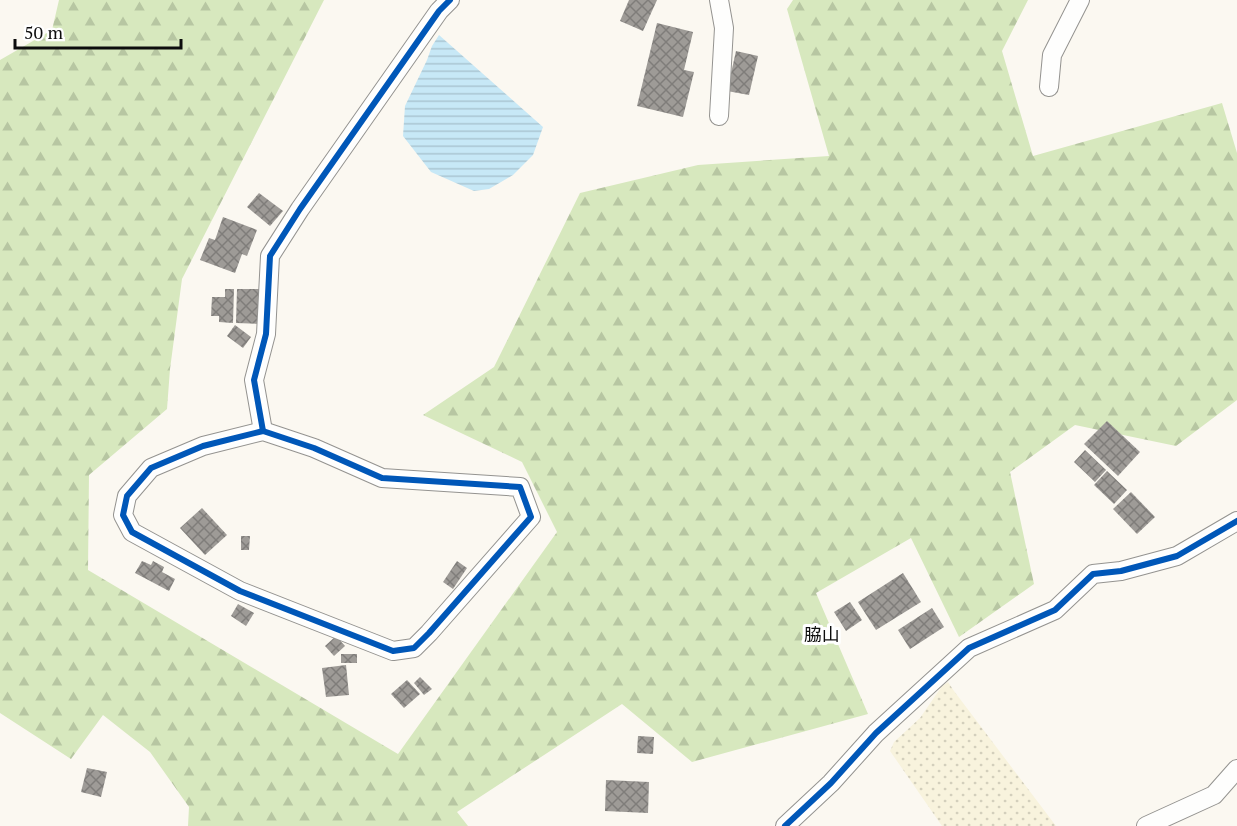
<svg xmlns="http://www.w3.org/2000/svg" width="1237" height="826" font-family="'PT Serif','Noto Sans JP',serif">
<defs>
<pattern id="farmland-dots" width="8" height="8" patternUnits="userSpaceOnUse" patternTransform="scale(1.5)"><rect width="8" height="8" fill="#f8f3dd"/><path d="M2 2h.1M6 6h.1" fill="none" stroke="#d3cfbc" stroke-width="1.8" stroke-linecap="round"/></pattern>
<pattern id="forest-firs" width="22" height="20" patternUnits="userSpaceOnUse" patternTransform="scale(1.5)"><rect width="22" height="20" fill="#d7e8be"/><path d="M5 1l3.5 6h-7zM16 11l3.5 6h-7z" fill="#b7c6a2"/></pattern>
<pattern id="water-rules" width="6" height="5" patternUnits="userSpaceOnUse" patternTransform="scale(1.5)"><rect width="6" height="5" fill="#c7e8f6"/><path d="M0 2.5h6" fill="none" stroke="#aac6d2"/></pattern>
<pattern id="building-cross-hatch" width="8" height="8" patternUnits="userSpaceOnUse" patternTransform="scale(1.5)"><rect width="8" height="8" fill="#9e9b97"/><path d="M0 0l8 8M0 8l8-8" fill="none" stroke="#7f7d7a"/></pattern>
</defs>
<rect width="100%" height="100%" fill="#fbf8f1"/>
<path fill="url(#farmland-dots)" d="M 948,682 L 954,691 L 1056,826 L 942,826 L 890,751 L 894,742 L 920,718 L 942,686 Z"/>
<path fill="url(#forest-firs)" d="M 59,0 L 324,0 L 182,279 L 170,369 L 167,409 L 89,475 L 88,570 L 398,754 L 557,532 L 522,462 L 423,415 L 494,367 L 580,193 L 698,165 L 829,156 L 787,9 L 793,0 L 1028,0 L 1002,51 L 1033,156 L 1222,103 L 1237,153 L 1237,400 L 1176,446 L 1075,425 L 1010,472 L 1034,584 L 959,637 L 911,538 L 816,593 L 868,714 L 692,762 L 622,704 L 457,812 L 468,826 L 188,826 L 189,807 L 150,752 L 103,715 L 71,759 L 0,713 L 0,60 L 52,30 Z"/>
<path fill="url(#water-rules)" d="M 439,35 L 543,127 L 533,155 L 513,175 L 489,189 L 474,191 L 431,172 L 403,136 L 405,106 L 427,60 L 432,46 Z"/>
<g fill="url(#building-cross-hatch)">
<path d="M 629,0 L 657,0 L 643,31 L 620,21 Z"/>
<path d="M 657,23 L 693,32 L 684,70 L 694,72 L 683,117 L 637,106 Z"/>
<path d="M 736,51 L 758,56 L 749,95 L 727,91 Z"/>
<path d="M 259,193 L 283,211 L 270,226 L 247,207 Z"/>
<path d="M 223,217 L 257,230 L 247,256 L 242,254 L 235,273 L 200,260 L 209,238 L 215,240 Z"/>
<path d="M 225,289 L 234,289 L 233,323 L 219,322 L 219,316 L 211,316 L 212,297 L 225,297 Z"/>
<path d="M 237,289 L 261,289 L 260,324 L 236,323 Z"/>
<path d="M 235,325 L 251,337 L 243,348 L 227,336 Z"/>
<path d="M 1107,421 L 1140,452 L 1118,476 L 1084,444 Z"/>
<path d="M 1085,450 L 1106,470 L 1095,482 L 1074,462 Z"/>
<path d="M 1107,471 L 1127,490 L 1114,504 L 1094,485 Z"/>
<path d="M 1131,492 L 1155,517 L 1137,534 L 1113,509 Z"/>
<path d="M 202,508 L 227,535 L 205,555 L 180,528 Z"/>
<path d="M 241,536 L 250,536 L 249,550 L 241,550 Z"/>
<path d="M 142,561 L 151,565 L 153,561 L 164,567 L 162,572 L 175,579 L 169,591 L 135,573 Z"/>
<path d="M 457,561 L 467,568 L 453,589 L 443,582 Z"/>
<path d="M 903,573 L 921,602 L 876,630 L 858,602 Z"/>
<path d="M 850,602 L 862,620 L 846,631 L 834,612 Z"/>
<path d="M 238,604 L 254,613 L 246,626 L 231,616 Z"/>
<path d="M 932,608 L 944,627 L 910,649 L 898,630 Z"/>
<path d="M 336,636 L 345,646 L 334,656 L 325,646 Z"/>
<rect x="341" y="654" width="16" height="9"/>
<path d="M 346,665 L 349,695 L 326,697 L 322,668 Z"/>
<path d="M 420,677 L 432,689 L 424,695 L 414,683 Z"/>
<path d="M 407,680 L 420,694 L 404,708 L 391,694 Z"/>
<path d="M 638,736 L 654,737 L 653,754 L 637,753 Z"/>
<path d="M 87,768 L 107,772 L 101,797 L 81,792 Z"/>
<path d="M 606,780 L 649,782 L 648,813 L 605,811 Z"/>
</g>
<g fill="none" stroke-linecap="round" stroke-linejoin="round">
<defs>
<g id="street">
<path d="M 1049,87 L 1052,55 L 1080,0"/>
<path d="M 719,116 L 724,28 L 719,0"/>
<path d="M 263,431 L 314,448 L 382,478 L 520,487 L 531,517 L 429,633 L 414,648 L 393,651 L 240,591 L 132,532 L 123,515 L 127,496 L 151,468 L 203,446 Z"/>
<path d="M 263,431 L 254,380 L 266,334 L 270,256 L 300,209 L 439,11 L 450,0"/>
<path d="M 785,826 L 831,783 L 876,733 L 969,648 L 1055,610 L 1093,574 L 1121,571 L 1177,556 L 1237,521"/>
<path d="M 1146,826 L 1214,795 L 1237,769"/>
</g>
</defs>
<use href="#street" stroke="#949390" stroke-width="20"/>
<use href="#street" stroke="#fefefd" stroke-width="18"/>
<defs>
<g id="cycleway">
<path d="M 263,431 L 314,448 L 382,478 L 520,487 L 531,517 L 429,633 L 414,648 L 393,651 L 240,591 L 132,532 L 123,515 L 127,496 L 151,468 L 203,446 Z"/>
<path d="M 263,431 L 254,380 L 266,334 L 270,256 L 300,209 L 439,11 L 450,0"/>
<path d="M 785,826 L 831,783 L 876,733 L 969,648 L 1055,610 L 1093,574 L 1121,571 L 1177,556 L 1237,521"/>
</g>
</defs>
<use href="#cycleway" stroke="#fff" stroke-width="10"/>
<use href="#cycleway" stroke="#0057b8" stroke-width="6"/>
</g>
<g text-anchor="middle" dominant-baseline="central" stroke-width="6" stroke-linejoin="round" paint-order="stroke">
<g font-size="18" fill="#0d0d0d" stroke="#fff">
<text x="822" y="634">脇山</text>
</g>
</g>
<path d="M15 39v9h166v-9" fill="none" stroke="#0d0d0d" stroke-width="3"/>
<text x="24" y="39" font-size="18" fill="#0d0d0d" stroke="#ffffff" stroke-width="4.5" paint-order="stroke">50 m</text>
</svg>
